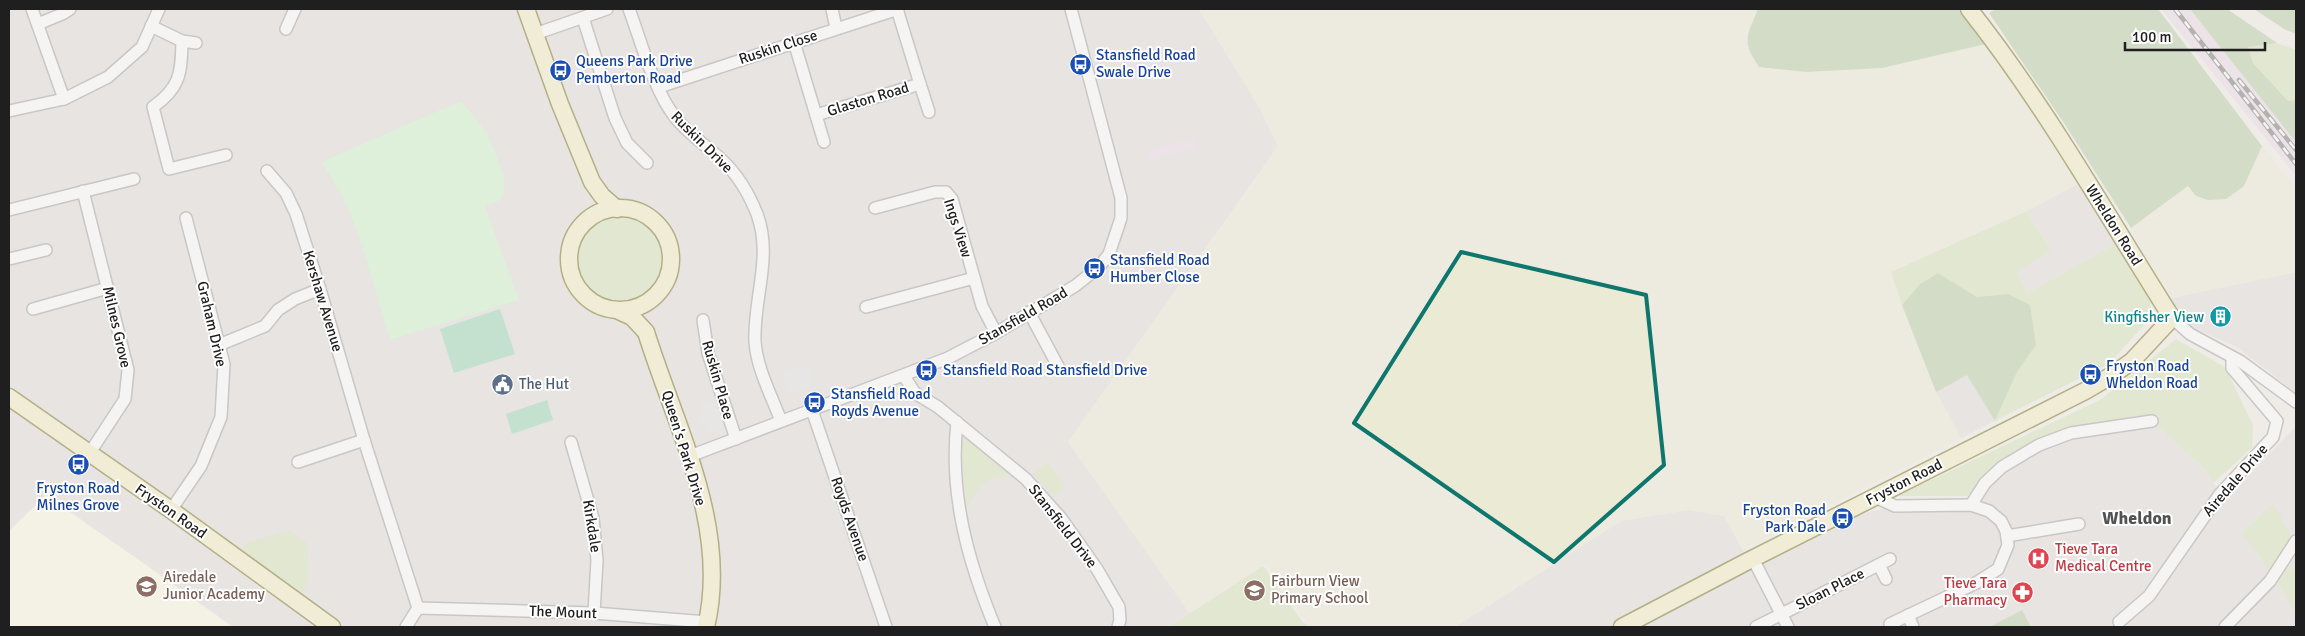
<svg xmlns="http://www.w3.org/2000/svg" width="2305" height="636" font-family="Signika,sans-serif">
<rect width="100%" height="100%" fill="#efebe7"/>
<g fill="#dddcdc">
<path d="M 9,9 L 1199,9 L 1260,109 L 1278,146 L 1068,442 L 1310,627 L 9,627 Z"/>
<path d="M 2082,182 L 2119,242 L 2028,293 L 2017,272 L 2051,249 L 2027,211 Z"/>
<path d="M 2296,272 L 2296,393 L 2237,347 L 2191,327 L 2167,299 Z"/>
<path d="M 1967,374 L 1995,421 L 1961,438 L 1936,392 Z"/>
<path d="M 2152,421 L 2206,470 L 2224,502 L 2296,426 L 2296,627 L 2031,627 L 2022,610 L 1989,627 L 1455,627 L 1621,521 L 1689,510 L 1724,516 L 1748,560 L 1828,521 L 1895,506 L 1971,505 L 1985,483 L 2039,445 Z"/>
</g>
<g fill="#e7d9e6">
<path d="M 2161,9 L 2190,9 L 2263,98 L 2296,142 L 2296,176 Z"/>
<path d="M 1194,138 L 1196,148 L 1149,161 L 1146,151 Z"/>
</g>
<path fill="#fbf8e3" d="M 46,495 L 146,565 L 233,627 L 9,627 L 9,531 Z"/>
<g fill="#ebead4">
<path d="M 1199,9 L 1758,9 L 1746,40 L 1882,68 L 1986,44 L 2082,182 L 2027,211 L 1891,272 L 1936,392 L 1961,438 L 1744,550 L 1724,516 L 1689,510 L 1621,521 L 1455,627 L 1310,627 L 1266,564 L 1190,614 L 1068,442 L 1278,147 L 1260,109 Z"/>
<path d="M 2262,146 L 2296,189 L 2296,272 L 2167,299 L 2131,228 L 2188,186 L 2244,186 Z"/>
</g>
<g fill="#d1e3b3">
<path d="M 2277,43 L 2296,50 L 2296,100 L 2288,101 L 2253,63 L 2248,46 Z"/>
<path d="M 2027,211 L 2051,250 L 2017,272 L 2028,293 L 2119,242 L 2151,302 L 2144,325 L 2110,363 L 1995,421 L 2017,372 L 2036,345 L 2008,294 L 1977,297 L 1938,273 L 1920,284 L 1902,305 L 1891,272 Z"/>
<circle cx="620" cy="259" r="46"/>
<path d="M 2176,339 L 2225,367 L 2253,425 L 2252,448 L 2213,483 L 2206,470 L 2152,421 L 2039,445 L 1967,496 L 1898,496 L 2100,400 Z"/>
<path d="M 969,439 L 1009,474 L 1006,478 C 986,473 976,492 967,507 L 959,449 L 961,443 Z"/>
<path d="M 1047,462 L 1065,485 L 1054,497 L 1034,474 Z"/>
<path d="M 2273,503 L 2292,538 L 2271,571 L 2242,533 Z"/>
<path d="M 289,530 L 307,543 C 308,562 312,582 300,598 L 237,552 L 247,543 Z"/>
<path d="M 1263,566 L 1306,627 L 1169,627 Z"/>
<path d="M 2289,566 L 2296,573 L 2296,615 L 2278,582 Z"/>
</g>
<g fill="#b2c9a0">
<path d="M 1758,9 L 1958,9 L 1986,44 L 1882,68 L 1806,72 L 1759,67 C 1741,40 1747,37 1758,9 Z"/>
<path d="M 1996,9 L 2158,9 L 2262,146 L 2244,186 L 2226,199 L 2208,200 L 2196,196 L 2188,186 L 2131,228 L 2064,123 L 1989,13 Z"/>
<path d="M 2190,9 L 2227,9 L 2277,43 L 2248,47 L 2253,63 L 2288,101 L 2296,100 L 2296,142 Z"/>
<path d="M 2254,9 L 2296,9 L 2296,34 L 2284,29 Z"/>
<path d="M 1938,273 L 1977,297 L 2008,294 L 2030,305 L 2036,345 L 2017,372 L 1995,421 L 1967,375 L 1936,392 L 1902,305 L 1920,284 Z"/>
<path d="M 2022,610 L 2031,627 L 1989,627 Z"/>
</g>
<path fill="#cbf3c9" d="M 461,101 L 484,128 L 495,151 L 505,181 L 504,192 L 499,201 L 485,206 L 519,300 L 390,340 C 371,280 359,213 321,162 Z"/>
<g fill="#8ed4b0">
<path d="M 500,309 L 515,354 L 454,373 L 440,329 Z"/>
<path d="M 547,400 L 553,420 L 512,434 L 506,414 Z"/>
</g>
<g fill="#dfdfdf">
<path d="M 807,365 L 814,386 L 789,394 L 782,373 Z"/>
<path d="M 718,398 L 728,427 L 709,434 L 706,426 L 700,428 L 696,414 L 702,412 L 699,405 Z"/>
</g>
<g fill="none" stroke-linecap="round" stroke-linejoin="round">
<defs>
<g id="street">
<path d="M 32,9 L 64,99"/>
<path d="M 629,9 C 641,41 654,91 675,117 C 688,134 707,146 722,160 C 738,175 749,194 757,214 C 773,257 753,299 755,342 C 757,369 772,397 781,421"/>
<path d="M 832,9 L 836,28"/>
<path d="M 583,18 L 615,118 L 627,143 L 647,163"/>
<path d="M 38,24 L 62,14 L 70,9"/>
<path d="M 151,26 L 182,41 L 196,43"/>
<path d="M 286,29 L 295,9"/>
<path d="M 535,34 L 607,9"/>
<path d="M 182,41 C 181,73 181,87 153,107 L 169,169 L 226,155"/>
<path d="M 794,42 L 824,142"/>
<path d="M 920,84 L 929,112"/>
<path d="M 659,87 L 898,9"/>
<path d="M 9,111 L 64,99 L 108,77 L 142,47 L 159,9"/>
<path d="M 816,115 L 920,84 L 897,9"/>
<path d="M 267,171 L 286,193 L 296,214 L 320,289 L 364,440 L 418,608 L 406,627"/>
<path d="M 83,191 L 128,370 L 125,399 L 89,454"/>
<path d="M 875,208 L 935,192 L 946,192 L 952,199 L 982,306 L 996,333"/>
<path d="M 9,210 L 134,179"/>
<path d="M 9,259 L 46,250"/>
<path d="M 866,307 L 974,278"/>
<path d="M 33,309 L 108,288"/>
<path d="M 1029,312 L 1059,368"/>
<path d="M 2172,318 L 2190,334 L 2240,361 L 2296,402"/>
<path d="M 703,320 L 708,353 L 736,439"/>
<path d="M 219,345 L 265,326 L 278,310 L 295,299 L 320,289"/>
<path d="M 904,376 L 915,393 L 938,407 L 1026,479 L 1061,518 L 1097,569 L 1119,607 L 1120,620 L 1118,627"/>
<path d="M 812,410 L 886,627"/>
<path d="M 957,422 C 949,494 968,562 995,627"/>
<path d="M 571,442 L 593,518 L 597,560 L 594,613"/>
<path d="M 690,456 L 948,358 L 996,333 L 1075,286 L 1099,267 L 1109,254 L 1121,218 L 1121,198 L 1071,9"/>
<path d="M 298,462 L 364,440"/>
<path d="M 1875,497 L 1895,506 L 1971,505 L 1989,511 L 2001,521 L 2006,531 L 2008,545 L 1998,569 L 1976,583 L 1890,624"/>
<path d="M 1971,505 L 1985,483 L 2002,467 L 2039,445 L 2071,433 L 2152,421"/>
<path d="M 171,510 L 201,466 L 221,417 L 224,364 L 186,218"/>
<path d="M 2007,536 L 2079,524"/>
<path d="M 1753,559 L 1788,627"/>
<path d="M 1879,565 L 1886,579"/>
<path d="M 418,608 L 594,613 L 707,622"/>
<path d="M 1908,615 L 1913,627"/>
<path d="M 2119,622 L 2149,596 L 2220,494 L 2273,437 L 2277,421 L 2232,368 L 2232,357"/>
<path d="M 1756,627 L 1890,559"/>
<path d="M 2225,627 L 2270,581 L 2296,541"/>
</g>
<g id="secondary">
<path d="M 526,9 L 560,104 L 592,182 L 602,196 L 617,209"/>
<circle cx="620" cy="259" r="51"/>
<path d="M 619,311 L 632,317 L 646,332 C 675,426 730,526 706,627"/>
<path d="M 9,397 L 171,510 L 332,627"/>
<path d="M 1622,627 L 1748,561 L 2085,391 L 2114,374 L 2132,361 L 2172,318 C 2106,214 2045,105 1969,9"/>
</g>
</defs>
<use href="#street" stroke="#9c9c9c" stroke-width="14"/>
<use href="#secondary" stroke="#6a6812" stroke-width="19"/>
<use href="#street" stroke="#fff" stroke-width="11"/>
<use href="#secondary" stroke="#f2eec1" stroke-width="16"/>
<defs>
<g id="rail">
<path d="M 2175,9 L 2296,164"/>
<path d="M 2239,80 L 2296,150"/>
</g>
</defs>
<use href="#rail" stroke="#6d6d6d" stroke-width="4.5"/>
<use href="#rail" stroke="#fff" stroke-width="2.5" stroke-dasharray="8" stroke-linecap="butt"/>
</g>
<path d="M0 0H2305V636H0ZM 1461,252 L 1646,295 L 1664,465 L 1554,562 L 1354,423 Z" fill="#efebe7" fill-opacity=".55" fill-rule="evenodd"/>
<path fill="none" stroke="#0f766e" stroke-width="4" stroke-linejoin="round" d="M 1461,252 L 1646,295 L 1664,465 L 1554,562 L 1354,423 Z"/>
<defs>
<symbol id="bus-disc" viewBox="-11 -11 22 22"><circle r="9.5" fill="#1a4fb4" stroke="#fff"/><path d="M-5-6H5V4H4V6H2V4H-2V6H-4V4H-5ZM-3.5-4V0h7V-4ZM-3.5 1.2v1.5H-2V1.2ZM2 1.2v1.5H3.5V1.2Z" fill="#fff"/></symbol>
<symbol id="building-disc" viewBox="-11 -11 22 22"><circle r="9.5" fill="#0f9aa8" stroke="#fff"/><path d="M-4-6H4V6H1V3H-1V6H-4ZM-2.5-4.3h1.7v1.8h-1.7ZM.8-4.3h1.7v1.8H.8ZM-2.5-1h1.7V.8h-1.7ZM.8-1h1.7V.8H.8Z" fill="#fff"/></symbol>
<symbol id="civic-disc" viewBox="-11 -11 22 22"><circle r="9.5" fill="#5c6f8a" stroke="#fff"/><path d="M-.6-6.5H3V-4.5H.6V-3L4-1V1h2V6H-6V1h2V-1L-.6-3ZM-1.2 2.5V6h2.4V2.5Z" fill="#fff"/></symbol>
<symbol id="hospital-disc" viewBox="-11 -11 22 22"><circle r="9.5" fill="#e0444e" stroke="#fff"/><path d="M-5-5h3v3.5h4V-5h3V5h-3V1.5h-4V5h-3Z" fill="#fff"/></symbol>
<symbol id="school-disc" viewBox="-11 -11 22 22"><circle r="9.5" fill="#8d6e63" stroke="#fff"/><path d="M0-5L7-2L0 1L-7-2ZM-4 1L0 2.5L4 1V4Q0 6-4 4Z" fill="#fff"/></symbol>
<symbol id="pharmacy-disc" viewBox="-11 -11 22 22"><circle r="9.5" fill="#e0444e" stroke="#fff"/><path d="M-2-6h4v4h4v4h-4v4h-4v-4h-4v-4h4Z" fill="#fff"/></symbol>
</defs>
<g fill-rule="evenodd">
<use href="#bus-disc" x="1068" y="52" width="25" height="25"/>
<use href="#bus-disc" x="548" y="58" width="25" height="25"/>
<use href="#bus-disc" x="1082" y="256" width="25" height="25"/>
<use href="#building-disc" x="2208" y="304" width="25" height="25"/>
<use href="#bus-disc" x="914" y="358" width="25" height="25"/>
<use href="#bus-disc" x="2078" y="362" width="25" height="25"/>
<use href="#civic-disc" x="490" y="372" width="25" height="25"/>
<use href="#bus-disc" x="802" y="390" width="25" height="25"/>
<use href="#bus-disc" x="66" y="452" width="25" height="25"/>
<use href="#bus-disc" x="1830" y="506" width="25" height="25"/>
<use href="#hospital-disc" x="2026" y="546" width="25" height="25"/>
<use href="#school-disc" x="134" y="574" width="25" height="25"/>
<use href="#school-disc" x="1242" y="578" width="25" height="25"/>
<use href="#pharmacy-disc" x="2010" y="580" width="25" height="25"/>
</g>
<g text-anchor="middle" dominant-baseline="central" stroke-width="4" stroke-linejoin="round" paint-order="stroke">
<g font-size="15" fill="#1f1f1f" stroke="#fff">
<text transform="translate(778 47) rotate(-18)">Ruskin Close</text>
<text transform="translate(868 99) rotate(-17)">Glaston Road</text>
<text transform="translate(702 142) rotate(45)">Ruskin Drive</text>
<text transform="translate(2114 225) rotate(58)">Wheldon Road</text>
<text transform="translate(958 228) rotate(72)">Ings View</text>
<text transform="translate(323 301) rotate(73)">Kershaw Avenue</text>
<text transform="translate(1023 316) rotate(-30)">Stansfield Road</text>
<text transform="translate(212 324) rotate(77)">Graham Drive</text>
<text transform="translate(117 327) rotate(77)">Milnes Grove</text>
<text transform="translate(718 380) rotate(74)">Ruskin Place</text>
<text transform="translate(684 448) rotate(73)">Queen's Park Drive</text>
<text transform="translate(2235 480) rotate(-49)">Airedale Drive</text>
<text transform="translate(1904 482) rotate(-27)">Fryston Road</text>
<text transform="translate(171 511) rotate(35)">Fryston Road</text>
<text transform="translate(850 519) rotate(71)">Royds Avenue</text>
<text transform="translate(592 526) rotate(81)">Kirkdale</text>
<text transform="translate(1063 526) rotate(52)">Stansfield Drive</text>
<text transform="translate(1830 589) rotate(-27)">Sloan Place</text>
<text transform="translate(563 612) rotate(2)">The Mount</text>
</g>
<g font-size="15" fill="#164399" stroke="#fff" text-anchor="start">
<text x="1096" y="55">Stansfield Road<tspan x="1096" dy="17">Swale Drive</tspan></text>
<text x="576" y="61">Queens Park Drive<tspan x="576" dy="17">Pemberton Road</tspan></text>
<text x="1110" y="260">Stansfield Road<tspan x="1110" dy="17">Humber Close</tspan></text>
<text x="2106" y="366">Fryston Road<tspan x="2106" dy="17">Wheldon Road</tspan></text>
<text x="943" y="370">Stansfield Road Stansfield Drive</text>
<text x="831" y="394">Stansfield Road<tspan x="831" dy="17">Royds Avenue</tspan></text>
<text x="78" y="488" text-anchor="middle">Fryston Road<tspan x="78" dy="17">Milnes Grove</tspan></text>
<text x="1826" y="510" text-anchor="end">Fryston Road<tspan x="1826" dy="17">Park Dale</tspan></text>
</g>
<g font-size="15" fill="#0d838f" stroke="#fff" text-anchor="end">
<text x="2204" y="317">Kingfisher View</text>
</g>
<g font-size="15" fill="#4e5e75" stroke="#fff" text-anchor="start">
<text x="519" y="384">The Hut</text>
</g>
<g font-size="15" fill="#be3a42" stroke="#fff" text-anchor="start">
<text x="2055" y="549">Tieve Tara<tspan x="2055" dy="17">Medical Centre</tspan></text>
<text x="2007" y="583" text-anchor="end">Tieve Tara<tspan x="2007" dy="17">Pharmacy</tspan></text>
</g>
<g font-size="15" fill="#785e54" stroke="#fff" text-anchor="start">
<text x="163" y="577">Airedale<tspan x="163" dy="17">Junior Academy</tspan></text>
<text x="1271" y="581">Fairburn View<tspan x="1271" dy="17">Primary School</tspan></text>
</g>
<g font-size="18" font-weight="bold" fill="#525252" stroke="#fff">
<text x="2137" y="518">Wheldon</text>
</g>
</g>
<rect width="2305" height="636" fill="none" stroke="#1f1f1f" stroke-width="20"/>
<path d="M2125 42v8h140v-8" fill="none" stroke="#1f1f1f" stroke-width="2.5"/>
<text x="2132" y="42" font-size="15" fill="#1f1f1f" stroke="#ffffff" stroke-width="4" paint-order="stroke">100 m</text>
</svg>
